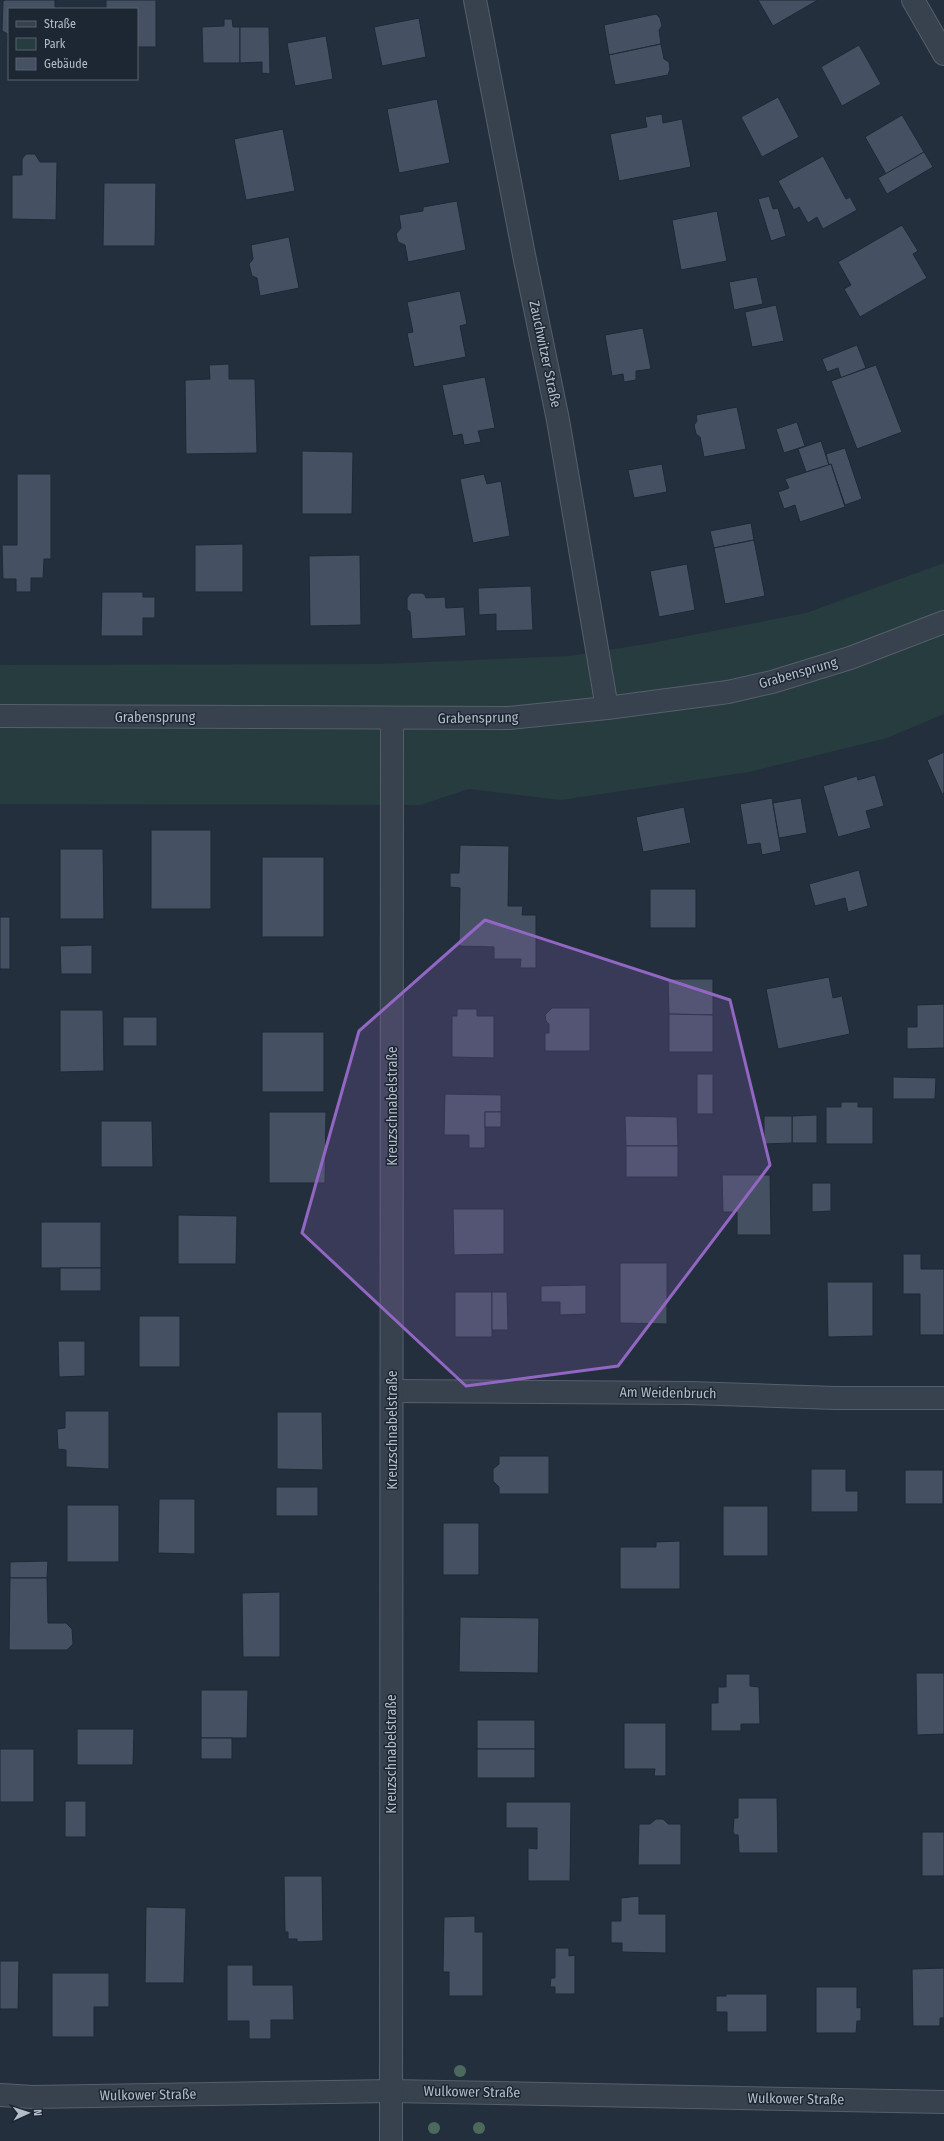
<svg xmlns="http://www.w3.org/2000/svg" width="944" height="2141" font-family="'Fira Sans Condensed',sans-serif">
<rect width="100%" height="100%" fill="#242f3e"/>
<path fill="#263c3f" d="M 944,563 L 944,714 L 887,738 L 749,772 L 561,800 L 469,789 L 420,805 L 0,804 L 0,665 L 380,664 L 570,656 L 646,644 L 806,613 Z"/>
<g fill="#455162" stroke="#1f2835">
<path d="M 5,0 L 57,0 L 55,0 L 55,7 L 59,9 L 9,9 L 9,47 L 7,47 L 8,34 L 2,31 L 3,1 Z"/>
<path d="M 106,0 L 156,0 L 156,47 L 137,47 L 137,9 L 106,9 Z"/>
<path d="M 758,0 L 818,0 L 773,26 Z"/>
<path d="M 656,14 L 660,18 L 662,26 L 659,30 L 661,44 L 609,55 L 604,25 Z"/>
<path d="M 419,18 L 426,57 L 382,66 L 374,27 Z"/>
<path d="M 224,19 L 232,19 L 233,27 L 240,27 L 240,63 L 203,63 L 202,27 L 224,26 Z"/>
<path d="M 240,27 L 269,27 L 270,74 L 262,73 L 262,62 L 240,63 Z"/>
<path d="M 326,36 L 333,79 L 295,86 L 287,43 Z"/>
<path d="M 661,44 L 664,59 L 669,62 L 670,69 L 668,75 L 615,85 L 609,55 Z"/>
<path d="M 859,45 L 881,84 L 842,106 L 821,67 Z"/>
<path d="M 778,97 L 799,137 L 762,157 L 741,117 Z"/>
<path d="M 437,99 L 450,163 L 399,173 L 387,109 Z"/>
<path d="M 662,114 L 663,123 L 682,119 L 691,167 L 619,181 L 610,134 L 647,127 L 645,117 Z"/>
<path d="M 902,115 L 924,152 L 886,174 L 865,137 Z"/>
<path d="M 283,129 L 295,191 L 246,200 L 234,139 Z"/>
<path d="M 924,152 L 933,167 L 887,194 L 878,178 Z"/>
<path d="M 26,154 L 35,154 L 40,162 L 57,162 L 56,220 L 12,219 L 12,175 L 22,175 L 22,159 Z"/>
<path d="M 823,156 L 846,199 L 850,197 L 857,210 L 823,229 L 817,217 L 808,223 L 799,207 L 794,210 L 778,181 Z"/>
<path d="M 104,183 L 156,183 L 155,246 L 103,246 Z"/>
<path d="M 769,196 L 773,209 L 778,208 L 786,236 L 771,241 L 758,199 Z"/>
<path d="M 457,201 L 466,250 L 408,262 L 405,245 L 398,242 L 396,234 L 401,228 L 399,215 L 423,211 L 423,207 Z"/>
<path d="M 717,211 L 727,261 L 681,270 L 672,220 Z"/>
<path d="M 902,225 L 918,251 L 913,254 L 927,278 L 860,317 L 844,289 L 851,285 L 838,262 Z"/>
<path d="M 289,237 L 299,288 L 260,296 L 257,278 L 252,276 L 249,264 L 253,259 L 251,245 Z"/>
<path d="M 757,277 L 763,304 L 734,310 L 729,282 Z"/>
<path d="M 460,291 L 467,324 L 460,326 L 466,357 L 414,367 L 407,333 L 413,332 L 407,302 Z"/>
<path d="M 776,305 L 784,341 L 752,347 L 745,312 Z"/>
<path d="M 643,328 L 651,369 L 636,371 L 636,380 L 624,382 L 623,374 L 612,376 L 605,335 Z"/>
<path d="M 857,345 L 866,368 L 841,378 L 838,368 L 827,372 L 822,359 Z"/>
<path d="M 229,364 L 229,379 L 255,379 L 257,453 L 186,454 L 185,380 L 210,379 L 209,365 Z"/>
<path d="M 876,365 L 902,432 L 857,449 L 831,381 Z"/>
<path d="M 485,377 L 495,428 L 478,431 L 481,442 L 464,445 L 462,434 L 453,436 L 442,385 Z"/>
<path d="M 737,407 L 746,449 L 704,457 L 700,437 L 696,434 L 694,425 L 697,421 L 696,415 Z"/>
<path d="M 797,422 L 805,446 L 784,453 L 776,429 Z"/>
<path d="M 821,441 L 829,465 L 806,472 L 798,449 Z"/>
<path d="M 845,448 L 862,499 L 845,505 L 831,464 L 829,465 L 826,454 Z"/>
<path d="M 302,451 L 353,452 L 352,514 L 302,514 Z"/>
<path d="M 662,464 L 667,492 L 634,498 L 628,470 Z"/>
<path d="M 831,464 L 845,507 L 800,522 L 795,505 L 784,509 L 778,492 L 789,488 L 785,479 Z"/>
<path d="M 17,474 L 51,474 L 51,559 L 44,559 L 43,578 L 31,578 L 31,592 L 16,592 L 16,579 L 3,579 L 2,545 L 17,545 Z"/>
<path d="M 484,474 L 487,484 L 501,481 L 510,536 L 473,543 L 460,479 Z"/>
<path d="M 751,523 L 754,540 L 714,548 L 710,531 Z"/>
<path d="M 754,540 L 765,596 L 725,604 L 714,548 Z"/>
<path d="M 243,544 L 243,592 L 195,592 L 195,545 Z"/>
<path d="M 360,555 L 361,625 L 310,626 L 309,556 Z"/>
<path d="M 687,564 L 695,610 L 659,617 L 650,571 Z"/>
<path d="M 531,586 L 533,630 L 496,631 L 496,614 L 479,615 L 478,588 Z"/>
<path d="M 102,592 L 143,592 L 143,597 L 155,597 L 155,618 L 143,618 L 143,636 L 101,636 Z"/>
<path d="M 411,593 L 422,593 L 425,595 L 426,598 L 445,597 L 446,608 L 464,607 L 466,636 L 412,639 L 410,612 L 407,609 L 407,598 Z"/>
<path d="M 944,752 L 944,793 L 942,794 L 927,760 Z"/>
<path d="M 875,775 L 884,806 L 866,811 L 871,828 L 838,837 L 823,786 L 857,776 L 858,780 Z"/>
<path d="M 772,798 L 781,851 L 762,855 L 760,843 L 747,845 L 740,804 Z"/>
<path d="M 801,798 L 807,833 L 779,838 L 773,803 Z"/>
<path d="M 684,807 L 691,843 L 643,852 L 636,817 Z"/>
<rect x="151" y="830" width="60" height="79"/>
<path d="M 460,845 L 509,846 L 508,906 L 523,906 L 522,915 L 536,915 L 536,968 L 520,968 L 521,959 L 494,959 L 494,947 L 459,946 L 460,888 L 450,887 L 450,873 L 459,873 Z"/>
<path d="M 60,849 L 103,849 L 104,919 L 60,919 Z"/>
<rect x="262" y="857" width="62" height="80"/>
<path d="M 859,870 L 868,906 L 848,912 L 845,898 L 815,906 L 809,884 Z"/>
<rect x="650" y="889" width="46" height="39"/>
<rect x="0" y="917" width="10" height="52"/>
<path d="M 92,945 L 92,974 L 61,974 L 60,946 Z"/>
<path d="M 829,977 L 833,998 L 842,996 L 850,1034 L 778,1049 L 766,989 Z"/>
<path d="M 668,979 L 713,979 L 713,1015 L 669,1014 Z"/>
<path d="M 944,1004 L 944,1048 L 907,1049 L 907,1027 L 917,1027 L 917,1005 Z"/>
<path d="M 552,1008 L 590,1008 L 590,1051 L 545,1051 L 545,1033 L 549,1033 L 549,1024 L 546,1021 L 545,1015 Z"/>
<path d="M 457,1009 L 477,1009 L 477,1016 L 494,1016 L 494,1058 L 452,1057 L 452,1016 L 457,1016 Z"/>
<path d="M 60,1010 L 103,1010 L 104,1071 L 60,1072 Z"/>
<path d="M 669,1014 L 713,1015 L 713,1052 L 669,1052 Z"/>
<rect x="123" y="1017" width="34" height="29"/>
<rect x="262" y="1032" width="62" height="60"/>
<rect x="697" y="1074" width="16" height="40"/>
<path d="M 893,1077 L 936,1078 L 935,1099 L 893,1099 Z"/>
<path d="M 445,1094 L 501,1095 L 501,1112 L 485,1112 L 485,1148 L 469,1148 L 469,1135 L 444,1135 Z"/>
<path d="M 841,1102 L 858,1102 L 858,1107 L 873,1107 L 873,1144 L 826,1144 L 826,1107 L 841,1107 Z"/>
<path d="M 269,1112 L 326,1112 L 325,1183 L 269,1183 Z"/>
<rect x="485" y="1112" width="16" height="15"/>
<path d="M 817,1115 L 817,1143 L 792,1143 L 792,1116 Z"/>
<path d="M 625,1116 L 677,1117 L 678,1146 L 626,1146 Z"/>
<path d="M 764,1116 L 792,1116 L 792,1143 L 764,1144 Z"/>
<path d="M 101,1121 L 152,1121 L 153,1167 L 101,1167 Z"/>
<rect x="626" y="1146" width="52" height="31"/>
<path d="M 722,1175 L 770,1175 L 771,1235 L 737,1235 L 737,1212 L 723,1212 Z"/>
<path d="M 812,1183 L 831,1183 L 831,1211 L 812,1212 Z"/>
<path d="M 453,1209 L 504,1209 L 504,1254 L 454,1255 Z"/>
<path d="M 178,1215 L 237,1216 L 236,1264 L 178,1264 Z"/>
<rect x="41" y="1222" width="60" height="46"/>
<path d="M 903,1254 L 921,1254 L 921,1269 L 944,1269 L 944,1335 L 920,1335 L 920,1294 L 903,1294 Z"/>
<path d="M 620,1263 L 667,1263 L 667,1324 L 620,1323 Z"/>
<rect x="60" y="1268" width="41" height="23"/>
<path d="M 827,1282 L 873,1282 L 873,1336 L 828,1337 Z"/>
<path d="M 586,1285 L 586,1314 L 560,1315 L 560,1302 L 541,1302 L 541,1286 Z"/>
<rect x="455" y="1292" width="37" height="45"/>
<path d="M 492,1292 L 507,1292 L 508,1330 L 492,1330 Z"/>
<rect x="139" y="1316" width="41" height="51"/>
<path d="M 58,1341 L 85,1341 L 85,1376 L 59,1377 Z"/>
<path d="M 65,1411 L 109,1411 L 109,1469 L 66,1467 L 66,1450 L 58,1449 L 57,1429 L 65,1428 Z"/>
<path d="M 277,1412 L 322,1412 L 323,1470 L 277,1469 Z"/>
<path d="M 499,1456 L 549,1456 L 549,1494 L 499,1494 L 499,1487 L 493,1481 L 493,1469 L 499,1464 Z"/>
<path d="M 811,1469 L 846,1469 L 846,1491 L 858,1491 L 858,1512 L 811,1512 Z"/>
<rect x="905" y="1470" width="38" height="34"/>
<rect x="276" y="1487" width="42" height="29"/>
<path d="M 159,1499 L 195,1499 L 195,1554 L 158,1553 Z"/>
<rect x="67" y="1505" width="52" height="57"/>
<rect x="723" y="1506" width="45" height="50"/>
<rect x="443" y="1523" width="36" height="52"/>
<path d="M 680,1541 L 680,1589 L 620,1589 L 620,1547 L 656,1547 L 656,1542 Z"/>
<path d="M 48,1561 L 47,1578 L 10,1578 L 10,1562 Z"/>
<path d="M 10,1578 L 47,1578 L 48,1623 L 66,1623 L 72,1629 L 73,1644 L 67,1650 L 9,1650 Z"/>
<path d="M 280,1592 L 280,1657 L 243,1657 L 242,1593 Z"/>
<path d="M 460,1617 L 539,1618 L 538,1673 L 459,1672 Z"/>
<path d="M 916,1673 L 944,1673 L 944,1734 L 917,1735 Z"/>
<path d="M 726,1674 L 750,1674 L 750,1686 L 759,1687 L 760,1724 L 741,1724 L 741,1731 L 711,1731 L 711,1703 L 718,1703 L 718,1687 L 726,1687 Z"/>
<path d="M 201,1690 L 248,1690 L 247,1738 L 201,1738 Z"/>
<rect x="477" y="1720" width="58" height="29"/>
<path d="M 624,1723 L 666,1723 L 666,1776 L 654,1776 L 655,1769 L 624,1769 Z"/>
<path d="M 77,1729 L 134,1729 L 133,1765 L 77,1765 Z"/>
<rect x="201" y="1738" width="31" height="21"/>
<rect x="0" y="1749" width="34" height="53"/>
<rect x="477" y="1749" width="58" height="29"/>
<path d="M 738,1798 L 777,1798 L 778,1853 L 739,1853 L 738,1835 L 735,1835 L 733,1832 L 734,1818 L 738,1818 Z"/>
<rect x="65" y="1801" width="21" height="36"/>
<path d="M 506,1802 L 571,1802 L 570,1881 L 528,1881 L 528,1848 L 537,1849 L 537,1828 L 506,1828 Z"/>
<path d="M 656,1819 L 663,1819 L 668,1824 L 681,1824 L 681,1865 L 638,1865 L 639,1824 L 650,1824 Z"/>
<rect x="922" y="1832" width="22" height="44"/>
<path d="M 284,1876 L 322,1876 L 323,1941 L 297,1942 L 297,1939 L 288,1939 L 288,1932 L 285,1932 Z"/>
<path d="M 639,1896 L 639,1914 L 666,1914 L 666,1953 L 622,1952 L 622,1943 L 611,1943 L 611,1921 L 621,1921 L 621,1898 Z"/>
<path d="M 146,1907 L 186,1908 L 184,1983 L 145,1983 Z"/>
<path d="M 475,1916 L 475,1932 L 483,1932 L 483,1996 L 449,1996 L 449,1972 L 443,1972 L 444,1917 Z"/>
<path d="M 555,1948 L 569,1948 L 569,1956 L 575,1955 L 575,1994 L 555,1994 L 555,1987 L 550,1987 L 551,1978 L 555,1978 Z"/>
<path d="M 0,1961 L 19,1961 L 18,2009 L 0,2009 Z"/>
<path d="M 227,1965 L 253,1965 L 253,1985 L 293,1985 L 294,2020 L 271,2020 L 271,2039 L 249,2039 L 249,2021 L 227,2021 Z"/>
<path d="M 944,1968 L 944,2018 L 940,2018 L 940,2026 L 913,2026 L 912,1969 Z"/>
<path d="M 52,1973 L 109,1973 L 109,2007 L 94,2007 L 94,2037 L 52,2037 Z"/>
<path d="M 816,1987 L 857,1987 L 857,2008 L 861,2007 L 861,2021 L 857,2021 L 856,2033 L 816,2033 Z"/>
<path d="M 726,1994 L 767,1994 L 767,2032 L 727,2032 L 727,2012 L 716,2012 L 716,1996 L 726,1996 Z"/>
</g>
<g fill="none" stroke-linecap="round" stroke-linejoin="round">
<defs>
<g id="street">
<path d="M 475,0 L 524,255 L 558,420 L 607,708"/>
<path d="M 913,0 L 944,54"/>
<path d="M 0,716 L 509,718 L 607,708 L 728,692 L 772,682 L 850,658 L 944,622"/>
<path d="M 392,1391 L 690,1393 L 835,1398 L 944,1398"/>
<path d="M 0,2095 L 33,2097 L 391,2091 L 944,2102"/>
<path d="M 391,2141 L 392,719"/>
</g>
</defs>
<use href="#street" stroke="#565f6c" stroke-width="24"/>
<use href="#street" stroke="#38414e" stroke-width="22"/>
</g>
<g fill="#4b6a5d">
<circle cx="460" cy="2071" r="6"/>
<circle cx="434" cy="2128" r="6"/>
<circle cx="479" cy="2128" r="6"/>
</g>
<path fill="#9266c3" fill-opacity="0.2" stroke="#9266c3" stroke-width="3" stroke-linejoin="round" d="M 485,920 L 730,1000 L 770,1165 L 618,1366 L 466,1386 L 302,1233 L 359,1031 Z"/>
<g text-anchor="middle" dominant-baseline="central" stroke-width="3" stroke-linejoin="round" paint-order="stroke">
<g font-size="14" fill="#b4bcc9" stroke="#1d2633">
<text transform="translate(545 354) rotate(78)">Zauchwitzer Straße</text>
<text transform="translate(798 673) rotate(-16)">Grabensprung</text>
<text x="155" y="717">Grabensprung</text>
<text transform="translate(478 718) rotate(-1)">Grabensprung</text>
<text transform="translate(392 1106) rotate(-90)">Kreuzschnabelstraße</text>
<text transform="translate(668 1393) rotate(1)">Am Weidenbruch</text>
<text transform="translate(392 1430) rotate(-90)">Kreuzschnabelstraße</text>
<text transform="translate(391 1754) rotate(-90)">Kreuzschnabelstraße</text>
<text transform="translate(472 2092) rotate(1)">Wulkower Straße</text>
<text transform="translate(148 2095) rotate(-1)">Wulkower Straße</text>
<text transform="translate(796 2099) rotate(1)">Wulkower Straße</text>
</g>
</g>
<rect x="8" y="8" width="130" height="72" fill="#1d2633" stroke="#59626f"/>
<rect x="16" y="21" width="20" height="6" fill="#38414e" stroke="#59626f"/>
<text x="44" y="28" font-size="12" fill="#b4bcc9">Straße</text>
<rect x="16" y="38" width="20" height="12" fill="#263c3f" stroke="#59626f"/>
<text x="44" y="48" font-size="12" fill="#b4bcc9">Park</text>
<rect x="16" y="58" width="20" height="12" fill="#455162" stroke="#59626f"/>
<text x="44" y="68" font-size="12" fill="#b4bcc9">Gebäude</text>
<g transform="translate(28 2113) rotate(87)" stroke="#1d2633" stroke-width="3" paint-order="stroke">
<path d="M0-3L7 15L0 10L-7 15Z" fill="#b4bcc9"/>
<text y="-6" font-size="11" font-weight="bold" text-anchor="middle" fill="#b4bcc9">N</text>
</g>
</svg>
